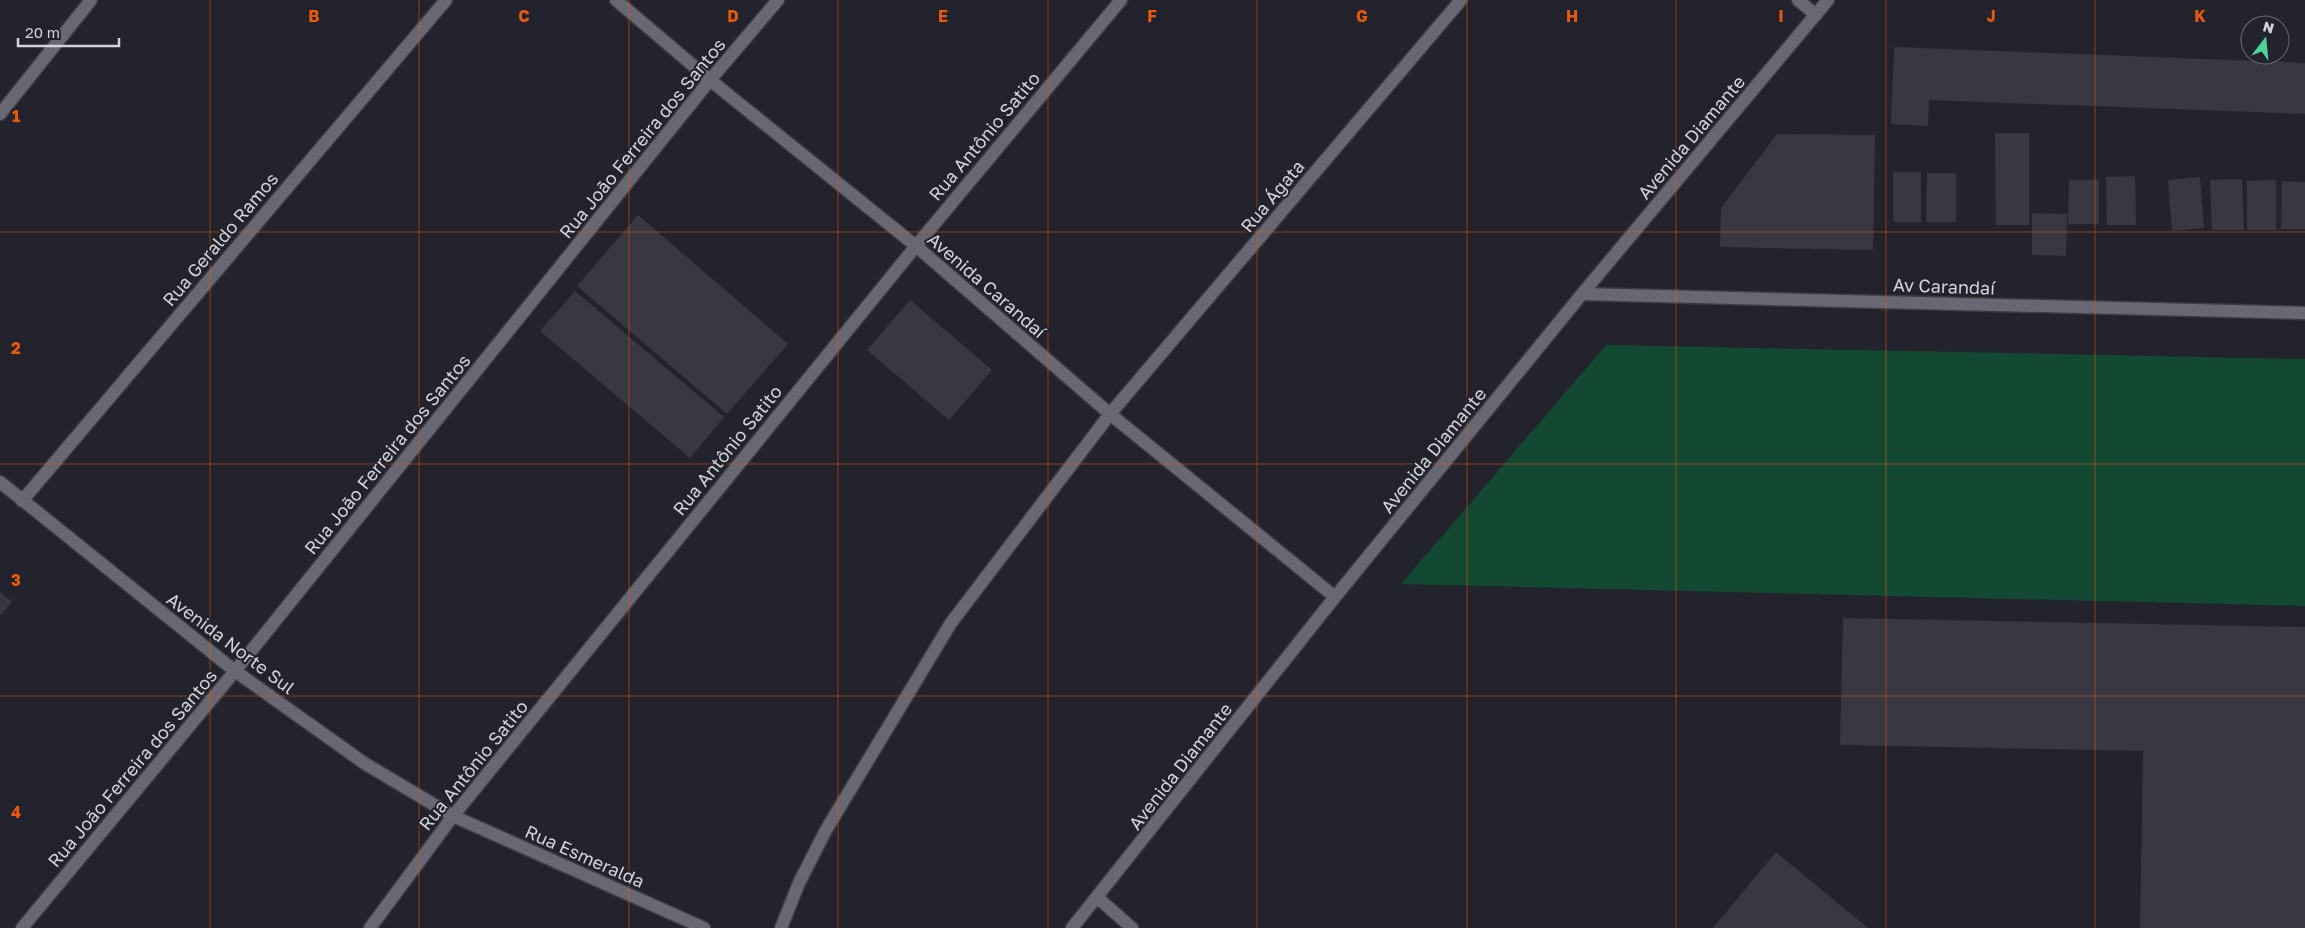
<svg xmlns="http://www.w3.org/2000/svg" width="2305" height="928" font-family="'Golos Text',sans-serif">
<rect width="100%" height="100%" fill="#23232d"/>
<path fill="#134832" d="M 1606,345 L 2305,359 L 2305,606 L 1401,584 Z"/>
<g fill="#373842">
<path d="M 1894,47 L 2305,63 L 2305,114 L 1929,100 L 1928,126 L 1891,124 Z"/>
<path d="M 1995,133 L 2029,133 L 2029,225 L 1996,225 Z"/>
<path d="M 1777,134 L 1875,135 L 1873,250 L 1720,247 L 1721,208 Z"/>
<rect x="1893" y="172" width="28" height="50"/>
<path d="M 1927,173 L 1956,173 L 1956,222 L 1926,222 Z"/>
<path d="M 2135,176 L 2136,225 L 2107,225 L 2106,177 Z"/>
<path d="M 2200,177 L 2204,228 L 2172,231 L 2168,180 Z"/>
<path d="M 2242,179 L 2244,230 L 2212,230 L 2210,180 Z"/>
<path d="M 2069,180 L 2099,180 L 2099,224 L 2068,224 Z"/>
<path d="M 2276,180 L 2276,230 L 2247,230 L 2247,181 Z"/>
<path d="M 2282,181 L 2305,182 L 2305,229 L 2281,229 Z"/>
<path d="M 2032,213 L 2067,214 L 2066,256 L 2032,255 Z"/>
<path d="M 638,215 L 788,344 L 727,414 L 577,286 Z"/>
<path d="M 575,291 L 724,417 L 690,458 L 540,331 Z"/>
<path d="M 910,300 L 992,370 L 949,420 L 867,350 Z"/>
<path d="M 0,592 L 12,602 L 0,616 Z"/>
<path d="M 1843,618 L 2305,627 L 2305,928 L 2140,928 L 2143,751 L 1840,745 Z"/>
<path d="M 1776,852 L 1868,928 L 1713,928 Z"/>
</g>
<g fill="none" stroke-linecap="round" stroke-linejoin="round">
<defs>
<g id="street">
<path d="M 616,0 L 710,80 L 916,246 L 1110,414 L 1335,597"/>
<path d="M 1798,0 L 1816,15"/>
<path d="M 0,114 L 91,0"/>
<path d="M 1582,294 L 2305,313"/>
<path d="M 22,501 L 446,0"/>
<path d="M 1098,898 L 1132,928"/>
<path d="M 22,928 L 235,671 L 710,80 L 778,0"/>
<path d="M 370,928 L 453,816 L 916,246 L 1121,0"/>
<path d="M 781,928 L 799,883 L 826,830 L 951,623 L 1110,414 L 1461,0"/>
<path d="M 1072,928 L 1335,597 L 1582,294 L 1828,0"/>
</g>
<path id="secondary" d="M 0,482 L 235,671 L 364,763 L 453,816 L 704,928"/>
</defs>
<use href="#street" stroke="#3c3d44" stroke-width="15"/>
<use href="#secondary" stroke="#3c3d44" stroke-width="15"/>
<use href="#street" stroke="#676873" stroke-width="12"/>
<use href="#secondary" stroke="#676873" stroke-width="12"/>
</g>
<path fill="none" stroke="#e8590c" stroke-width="1" stroke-opacity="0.55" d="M 210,0 L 210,928M 419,0 L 419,928M 629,0 L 629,928M 838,0 L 838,928M 1048,0 L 1048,928M 1257,0 L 1257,928M 1467,0 L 1467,928M 1676,0 L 1676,928M 1886,0 L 1886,928M 2095,0 L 2095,928M 0,232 L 2305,232M 0,464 L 2305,464M 0,696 L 2305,696"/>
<g text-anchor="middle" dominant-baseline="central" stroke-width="4" stroke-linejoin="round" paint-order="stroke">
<g font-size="18" fill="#d2d3d9" stroke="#23232d">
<text transform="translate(984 136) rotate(-50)">Rua Antônio Satito</text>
<text transform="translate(1691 137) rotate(-50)">Avenida Diamante</text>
<text transform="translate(642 138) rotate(-51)">Rua João Ferreira dos Santos</text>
<text transform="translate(1272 196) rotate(-50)">Rua Ágata</text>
<text transform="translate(220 239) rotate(-50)">Rua Geraldo Ramos</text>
<text transform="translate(987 285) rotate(41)">Avenida Carandaí</text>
<text transform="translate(1944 286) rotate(2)">Av Carandaí</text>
<text transform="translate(727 450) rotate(-51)">Rua Antônio Satito</text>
<text transform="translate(1433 450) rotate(-51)">Avenida Diamante</text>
<text transform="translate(387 454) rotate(-51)">Rua João Ferreira dos Santos</text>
<text transform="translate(231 643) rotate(37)">Avenida Norte Sul</text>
<text transform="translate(473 765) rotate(-51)">Rua Antônio Satito</text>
<text transform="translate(1180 766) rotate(-52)">Avenida Diamante</text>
<text transform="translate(132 768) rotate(-50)">Rua João Ferreira dos Santos</text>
<text transform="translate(585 856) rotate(24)">Rua Esmeralda</text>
</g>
</g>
<g font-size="16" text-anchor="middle" font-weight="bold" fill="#e8590c" stroke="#23232d" stroke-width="4" stroke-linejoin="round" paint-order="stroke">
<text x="314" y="22">B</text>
<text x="524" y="22">C</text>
<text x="733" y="22">D</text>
<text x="943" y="22">E</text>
<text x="1152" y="22">F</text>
<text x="1362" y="22">G</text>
<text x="1572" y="22">H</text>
<text x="1781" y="22">I</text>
<text x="1991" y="22">J</text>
<text x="2200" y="22">K</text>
<text x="16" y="122">1</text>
<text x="16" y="354">2</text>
<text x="16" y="586">3</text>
<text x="16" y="818">4</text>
</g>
<g transform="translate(2265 40) rotate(16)"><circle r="24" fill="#23232d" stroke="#696972"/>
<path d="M0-4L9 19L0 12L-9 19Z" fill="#4cd39a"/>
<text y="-8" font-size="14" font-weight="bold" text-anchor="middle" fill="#d2d3d9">N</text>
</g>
<path d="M18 38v8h101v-8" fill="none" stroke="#d2d3d9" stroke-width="2.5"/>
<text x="25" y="38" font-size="15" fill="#d2d3d9" stroke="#23232d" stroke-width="4" paint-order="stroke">20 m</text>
</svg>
